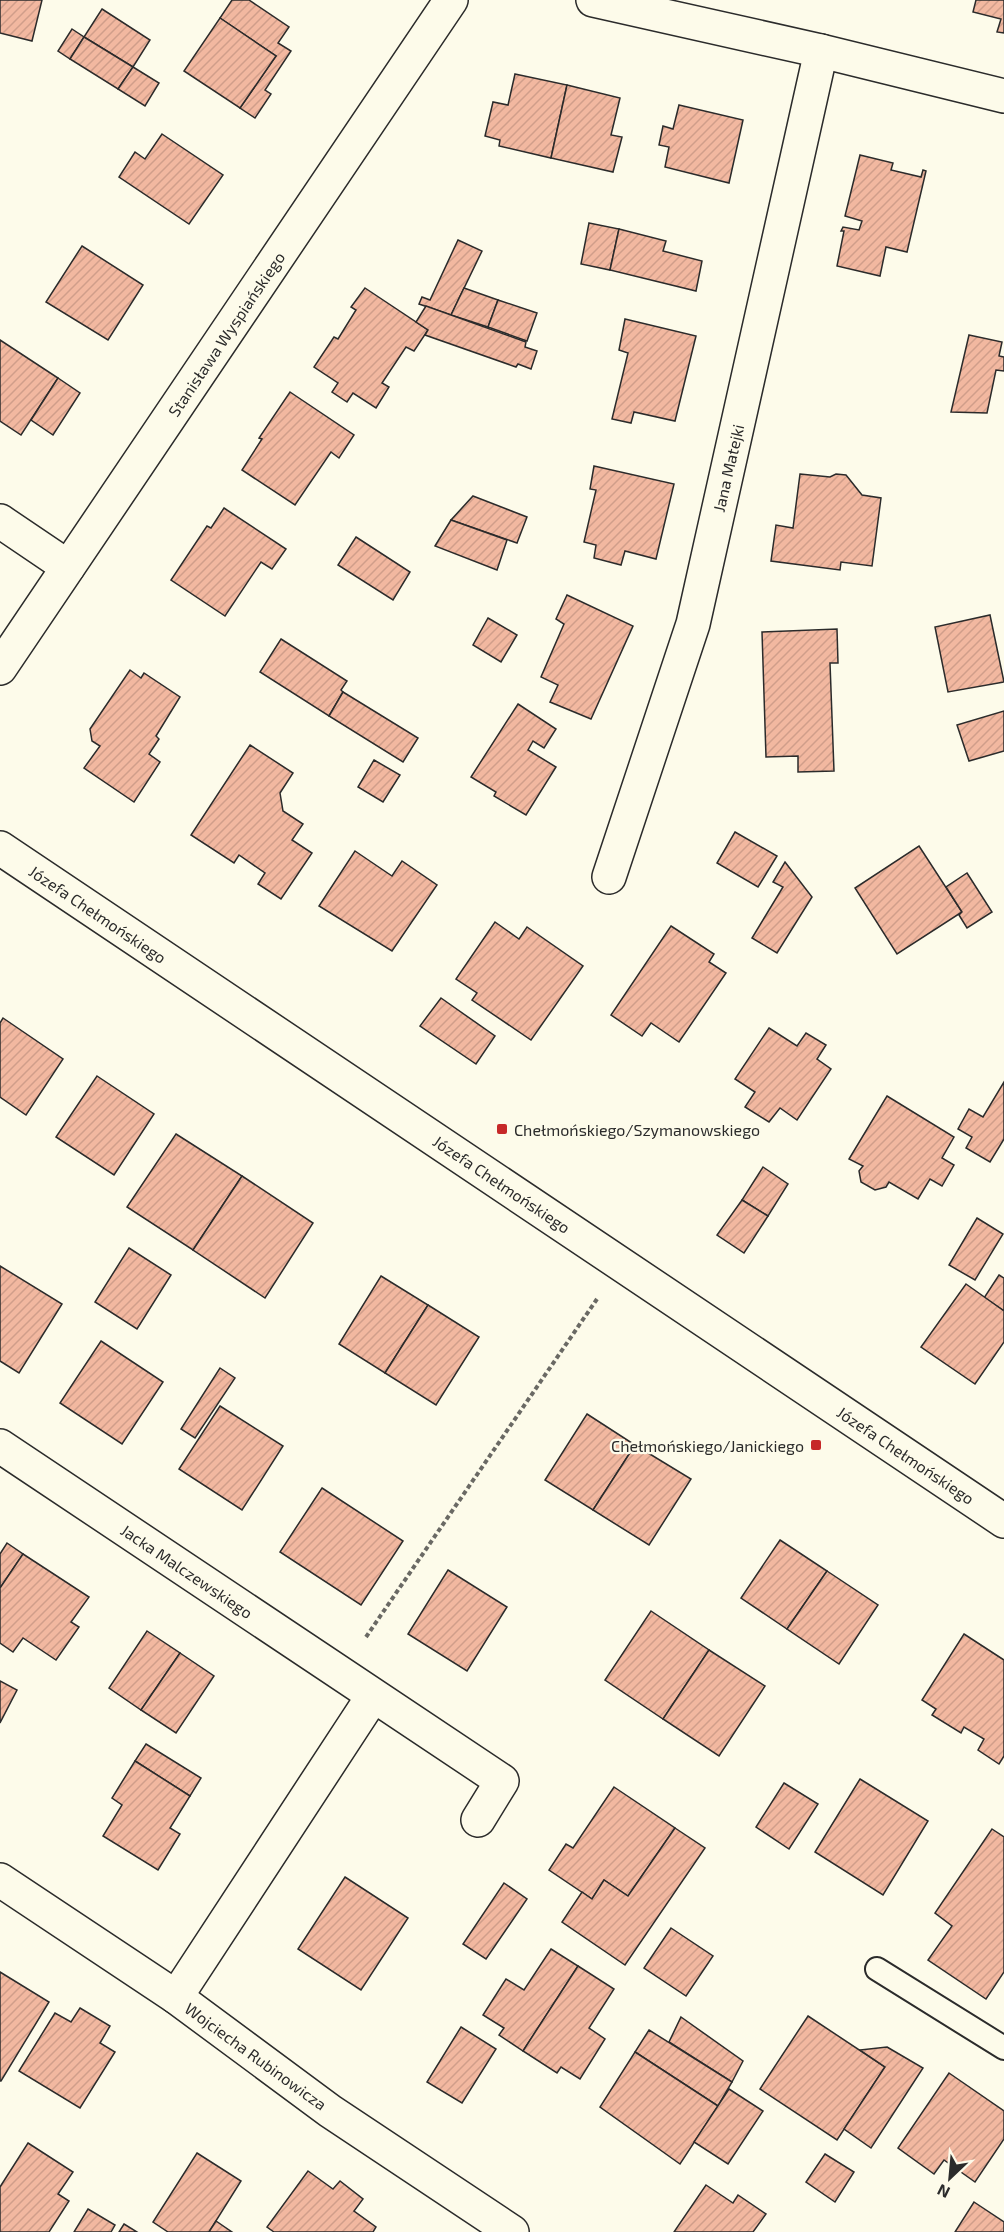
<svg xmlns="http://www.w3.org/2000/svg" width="1004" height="2232" font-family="'Exo 2',sans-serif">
<defs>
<pattern id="building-hatch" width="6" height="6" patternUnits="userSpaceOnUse" patternTransform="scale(1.5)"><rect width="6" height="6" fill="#f2b8a0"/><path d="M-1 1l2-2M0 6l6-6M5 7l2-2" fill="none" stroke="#d09e8a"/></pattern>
</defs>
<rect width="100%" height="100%" fill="#fdfbea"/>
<g fill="url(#building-hatch)" stroke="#2b2b2b" stroke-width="1.5">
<path d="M 0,0 L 42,0 L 32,41 L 0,33 Z"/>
<path d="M 232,0 L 249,0 L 289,27 L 278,43 L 291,51 L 265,90 L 271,94 L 255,118 L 240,108 L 276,56 L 220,18 Z"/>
<path d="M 976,0 L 1004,0 L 1004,33 L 997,32 L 1001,19 L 973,12 Z"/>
<path d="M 102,9 L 150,40 L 133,67 L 84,37 Z"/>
<path d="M 220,18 L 276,56 L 240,108 L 184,71 Z"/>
<path d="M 72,29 L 84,37 L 70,59 L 58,51 Z"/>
<path d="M 84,37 L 133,67 L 118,89 L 70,59 Z"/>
<path d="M 133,67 L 159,83 L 145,106 L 118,89 Z"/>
<path d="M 515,74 L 567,85 L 551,158 L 499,146 L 500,140 L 485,136 L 493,102 L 508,105 Z"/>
<path d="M 567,85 L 620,98 L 611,135 L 622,137 L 613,172 L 551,158 Z"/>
<path d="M 679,105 L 743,120 L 729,183 L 665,167 L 669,147 L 659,145 L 663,126 L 673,129 Z"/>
<path d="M 162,134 L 223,175 L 189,224 L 119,177 L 135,152 L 145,159 Z"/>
<path d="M 860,155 L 893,163 L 891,170 L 921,177 L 923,170 L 926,171 L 907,252 L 886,247 L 880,276 L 837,266 L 844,231 L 841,231 L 843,227 L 859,230 L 862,221 L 845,216 Z"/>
<path d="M 589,223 L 619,229 L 610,270 L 581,264 Z"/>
<path d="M 619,229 L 666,241 L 663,251 L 702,261 L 696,291 L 610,270 Z"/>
<path d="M 458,240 L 482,251 L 451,315 L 419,304 L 422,297 L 430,300 Z"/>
<path d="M 82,246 L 143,285 L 108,340 L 46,302 Z"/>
<path d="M 365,288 L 428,330 L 414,351 L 406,347 L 382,383 L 389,387 L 376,408 L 353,393 L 347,402 L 332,392 L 338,383 L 314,367 L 334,337 L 338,339 L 356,310 L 351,307 Z"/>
<path d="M 464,288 L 498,300 L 488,327 L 451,315 Z"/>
<path d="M 498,300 L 537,313 L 527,341 L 488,327 Z"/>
<path d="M 426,306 L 526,342 L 525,347 L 537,351 L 531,369 L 518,364 L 516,367 L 425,335 L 428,330 L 416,322 Z"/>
<path d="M 625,319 L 696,336 L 675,421 L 634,412 L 631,423 L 612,419 L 628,353 L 619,350 Z"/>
<path d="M 969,335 L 1002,342 L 999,356 L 1004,357 L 1004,371 L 996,370 L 987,413 L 951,412 Z"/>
<path d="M 0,340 L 58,378 L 21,435 L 0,421 Z"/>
<path d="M 58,378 L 80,393 L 53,435 L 31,420 Z"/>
<path d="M 290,392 L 354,435 L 339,458 L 331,452 L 295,505 L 242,470 L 262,439 L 259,438 Z"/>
<path d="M 594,466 L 674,484 L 656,559 L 625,551 L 621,565 L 594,558 L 596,545 L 584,542 L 596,490 L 590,489 Z"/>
<path d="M 800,474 L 830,477 L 836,474 L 846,475 L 862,495 L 881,498 L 872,566 L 841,562 L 840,570 L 771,561 L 776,525 L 793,528 Z"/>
<path d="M 473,496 L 527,517 L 517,543 L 451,520 Z"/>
<path d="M 224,508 L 286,549 L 272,569 L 261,562 L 225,616 L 171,580 L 207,526 L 211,528 Z"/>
<path d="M 451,520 L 507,540 L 497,570 L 435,546 Z"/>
<path d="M 356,537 L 410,572 L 393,600 L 338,565 Z"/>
<path d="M 567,595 L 633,626 L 591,719 L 550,702 L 558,685 L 541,677 L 564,624 L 556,619 Z"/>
<path d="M 990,615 L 1004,682 L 948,692 L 935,627 Z"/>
<path d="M 488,618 L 517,635 L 501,662 L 473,645 Z"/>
<path d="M 837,629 L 838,663 L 830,663 L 834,771 L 798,772 L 798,756 L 766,757 L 762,632 Z"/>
<path d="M 281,639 L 347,681 L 341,690 L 343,692 L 329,716 L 260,672 Z"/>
<path d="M 130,670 L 141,678 L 144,673 L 180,697 L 156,736 L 159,739 L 149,754 L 160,762 L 134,802 L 84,768 L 100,746 L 92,741 L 90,729 Z"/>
<path d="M 343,692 L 418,738 L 403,762 L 329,716 Z"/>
<path d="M 518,704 L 556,729 L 544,748 L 533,741 L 528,750 L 556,767 L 526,815 L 494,796 L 496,792 L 471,777 Z"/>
<path d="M 1004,711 L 1004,751 L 969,761 L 957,725 Z"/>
<path d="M 250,745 L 293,773 L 280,793 L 283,811 L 303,824 L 292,840 L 312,853 L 281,899 L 258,884 L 265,873 L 239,855 L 234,863 L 191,835 Z"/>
<path d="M 374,760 L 400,775 L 383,802 L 358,787 Z"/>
<path d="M 735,832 L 777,856 L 758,887 L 717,863 Z"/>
<path d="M 919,846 L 962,912 L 897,954 L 855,888 Z"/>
<path d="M 355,851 L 392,876 L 402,861 L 437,885 L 392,951 L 319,906 Z"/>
<path d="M 785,862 L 812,897 L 777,953 L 752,938 L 783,887 L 773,882 Z"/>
<path d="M 967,873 L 992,912 L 967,928 L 959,915 L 962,912 L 946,887 Z"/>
<path d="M 495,922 L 519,939 L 527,927 L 583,966 L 531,1040 L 472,1000 L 477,993 L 456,979 Z"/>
<path d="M 671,926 L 714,954 L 709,962 L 726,973 L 679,1042 L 651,1023 L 642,1036 L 611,1015 Z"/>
<path d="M 441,998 L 495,1036 L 476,1064 L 420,1026 Z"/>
<path d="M 3,1018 L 63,1059 L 26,1115 L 0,1097 L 0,1023 Z"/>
<path d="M 769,1028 L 797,1046 L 806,1033 L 826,1045 L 817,1059 L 831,1069 L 797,1120 L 780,1108 L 769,1122 L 745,1107 L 755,1092 L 735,1079 Z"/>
<path d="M 97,1076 L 154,1114 L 114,1175 L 56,1137 Z"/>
<path d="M 1004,1082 L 1004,1139 L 990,1162 L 966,1148 L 972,1137 L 958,1129 L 969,1109 L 983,1117 Z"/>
<path d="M 887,1096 L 954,1137 L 942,1158 L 954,1165 L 942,1186 L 930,1179 L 918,1199 L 889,1182 L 886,1187 L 875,1190 L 861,1182 L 859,1171 L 863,1166 L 849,1159 Z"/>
<path d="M 176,1134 L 242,1176 L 193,1250 L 127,1207 Z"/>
<path d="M 763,1167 L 788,1184 L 768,1216 L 742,1200 Z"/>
<path d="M 242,1176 L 313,1223 L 265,1298 L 193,1250 Z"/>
<path d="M 742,1200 L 768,1216 L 744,1253 L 717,1235 Z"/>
<path d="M 977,1218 L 1003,1234 L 975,1280 L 949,1265 Z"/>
<path d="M 129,1248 L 171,1275 L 137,1329 L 95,1302 Z"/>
<path d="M 0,1266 L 62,1304 L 19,1373 L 0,1361 Z"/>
<path d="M 999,1275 L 1004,1278 L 1004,1311 L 984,1298 Z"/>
<path d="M 381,1276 L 428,1305 L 385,1373 L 339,1344 Z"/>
<path d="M 966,1284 L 1004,1311 L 1004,1342 L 975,1384 L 921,1347 Z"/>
<path d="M 428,1305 L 479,1337 L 436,1405 L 385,1373 Z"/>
<path d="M 101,1341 L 163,1382 L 122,1444 L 60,1403 Z"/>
<path d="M 220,1368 L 235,1378 L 195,1438 L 181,1429 Z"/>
<path d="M 220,1406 L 283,1446 L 242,1510 L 179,1469 Z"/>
<path d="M 587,1414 L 635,1445 L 593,1510 L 545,1480 Z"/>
<path d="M 635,1445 L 691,1479 L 649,1545 L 593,1510 Z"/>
<path d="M 322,1488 L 403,1541 L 361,1605 L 280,1552 Z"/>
<path d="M 780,1540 L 827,1571 L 787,1629 L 741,1598 Z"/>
<path d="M 7,1543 L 23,1554 L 0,1588 L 0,1554 Z"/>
<path d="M 23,1554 L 89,1597 L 71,1622 L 79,1627 L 56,1660 L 23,1638 L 13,1652 L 0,1643 L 0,1588 Z"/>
<path d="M 448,1570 L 507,1607 L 467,1671 L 408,1634 Z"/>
<path d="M 827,1571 L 878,1605 L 839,1664 L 787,1629 Z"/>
<path d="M 651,1611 L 709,1650 L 663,1719 L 605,1680 Z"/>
<path d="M 147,1631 L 180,1653 L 141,1710 L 109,1688 Z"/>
<path d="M 964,1634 L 1004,1660 L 1004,1756 L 999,1764 L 978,1750 L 984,1739 L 964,1727 L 961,1733 L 932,1715 L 936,1709 L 922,1700 Z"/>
<path d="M 709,1650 L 765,1686 L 719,1756 L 663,1719 Z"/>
<path d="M 180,1653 L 214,1676 L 176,1733 L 141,1710 Z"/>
<path d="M 0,1681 L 17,1690 L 0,1723 Z"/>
<path d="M 146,1744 L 201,1778 L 190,1796 L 135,1761 Z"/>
<path d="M 135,1761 L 190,1796 L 170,1828 L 180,1834 L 158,1870 L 103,1836 L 122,1805 L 112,1798 Z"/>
<path d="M 860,1779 L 928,1821 L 883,1895 L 815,1852 Z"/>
<path d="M 784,1783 L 818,1804 L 789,1849 L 756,1827 Z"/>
<path d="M 614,1787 L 675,1828 L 628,1896 L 604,1880 L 592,1899 L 549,1870 L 566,1844 L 573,1848 Z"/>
<path d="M 675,1828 L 705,1848 L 625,1965 L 562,1922 L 582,1892 L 592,1899 L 604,1880 L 628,1896 Z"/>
<path d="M 992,1829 L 1004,1837 L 1004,1972 L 986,1999 L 928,1960 L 952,1926 L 935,1913 Z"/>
<path d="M 345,1877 L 408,1918 L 361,1990 L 298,1949 Z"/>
<path d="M 504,1883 L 527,1899 L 486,1959 L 463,1944 Z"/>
<path d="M 671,1928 L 713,1956 L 686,1996 L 644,1968 Z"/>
<path d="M 551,1949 L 578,1966 L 523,2051 L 499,2035 L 504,2028 L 483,2015 L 506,1979 L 524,1990 Z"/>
<path d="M 578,1966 L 614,1989 L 589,2028 L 605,2039 L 580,2079 L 561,2067 L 557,2073 L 523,2051 Z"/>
<path d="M 0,1972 L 49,2002 L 1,2081 L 0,2081 Z"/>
<path d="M 80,2008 L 110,2026 L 100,2043 L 115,2052 L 80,2108 L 19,2071 L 55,2013 L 71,2022 Z"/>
<path d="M 808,2016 L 885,2067 L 837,2140 L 760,2089 Z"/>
<path d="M 681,2017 L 743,2061 L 732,2082 L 669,2042 Z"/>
<path d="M 461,2027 L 496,2049 L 462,2103 L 427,2082 Z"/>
<path d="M 649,2030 L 732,2082 L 718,2106 L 635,2052 Z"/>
<path d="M 887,2047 L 923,2068 L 871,2148 L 844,2129 L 885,2067 L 860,2050 Z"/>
<path d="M 635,2052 L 718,2106 L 680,2164 L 600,2107 Z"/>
<path d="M 949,2073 L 1004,2111 L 1004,2139 L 975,2182 L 944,2160 L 934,2174 L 898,2148 Z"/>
<path d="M 729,2089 L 763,2111 L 728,2164 L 694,2142 Z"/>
<path d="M 28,2143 L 73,2172 L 58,2194 L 69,2201 L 49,2232 L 0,2232 L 0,2187 Z"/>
<path d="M 197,2153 L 241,2181 L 209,2232 L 168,2232 L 153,2222 Z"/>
<path d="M 825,2154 L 854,2172 L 835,2202 L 806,2182 Z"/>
<path d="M 308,2171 L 333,2189 L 340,2181 L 363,2199 L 354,2211 L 376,2227 L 373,2232 L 274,2232 L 267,2227 Z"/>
<path d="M 706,2185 L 733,2203 L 738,2195 L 766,2214 L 753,2232 L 674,2232 Z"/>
<path d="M 974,2202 L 1004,2222 L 1004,2232 L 955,2232 Z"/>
<path d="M 88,2209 L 115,2225 L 111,2232 L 74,2232 Z"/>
<path d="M 216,2221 L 232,2232 L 209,2232 Z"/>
<path d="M 124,2224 L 137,2232 L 119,2232 Z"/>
</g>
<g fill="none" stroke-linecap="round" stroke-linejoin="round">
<defs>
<path id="service" d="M 877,1969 L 1004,2048"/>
<g id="minor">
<path d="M 593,0 L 821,51 L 1004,96"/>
<path d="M 0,521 L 68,567"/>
<path d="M 0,668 L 451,0"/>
<path d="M 609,877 L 693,624 L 821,51"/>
<path d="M 0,1446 L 502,1781 L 478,1820"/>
<path d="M 0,1880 L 176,1997 L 330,2111 L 512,2232"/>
<path d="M 176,1997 L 373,1696"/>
</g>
<path id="tertiary" d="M 0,848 L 1004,1521"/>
</defs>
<use href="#service" stroke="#2b2b2b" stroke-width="26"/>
<use href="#minor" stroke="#2b2b2b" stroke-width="36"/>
<use href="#tertiary" stroke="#2b2b2b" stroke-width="36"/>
<path stroke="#6a6964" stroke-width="4" stroke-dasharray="4.5 3" stroke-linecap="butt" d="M 366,1637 L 597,1299"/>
<use href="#service" stroke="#fdfbea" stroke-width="22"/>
<use href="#minor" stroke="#fdfbea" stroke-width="33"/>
<use href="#tertiary" stroke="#fdfbea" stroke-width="33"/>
</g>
<g fill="#c62828" stroke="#fdfbea" stroke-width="2">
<rect x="496" y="1123" width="12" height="12" rx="3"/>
<rect x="810" y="1439" width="12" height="12" rx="3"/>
</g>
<g text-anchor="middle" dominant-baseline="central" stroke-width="4.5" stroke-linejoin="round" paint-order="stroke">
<g font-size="16" fill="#2b2b2b" stroke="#fdfbea">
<text transform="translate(226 334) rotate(-56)">Stanisława Wyspiańskiego</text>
<text transform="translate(728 468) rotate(-77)">Jana Matejki</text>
<text transform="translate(98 914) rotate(34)">Józefa Chełmońskiego</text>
<text transform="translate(502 1184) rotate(34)">Józefa Chełmońskiego</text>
<text transform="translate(906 1455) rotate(34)">Józefa Chełmońskiego</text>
<text transform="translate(187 1571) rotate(34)">Jacka Malczewskiego</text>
<text transform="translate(256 2056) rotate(36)">Wojciecha Rubinowicza</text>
</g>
<g font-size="16" fill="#2b2b2b" stroke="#fdfbea" text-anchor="start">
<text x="514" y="1129">Chełmońskiego/Szymanowskiego</text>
<text x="804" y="1445" text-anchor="end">Chełmońskiego/Janickiego</text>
</g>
</g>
<g transform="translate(950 2178) rotate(206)" stroke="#fdfbea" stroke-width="4.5" paint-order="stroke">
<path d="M0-4.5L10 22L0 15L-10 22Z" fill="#2b2b2b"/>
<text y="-9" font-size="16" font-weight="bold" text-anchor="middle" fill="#2b2b2b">N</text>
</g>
</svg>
